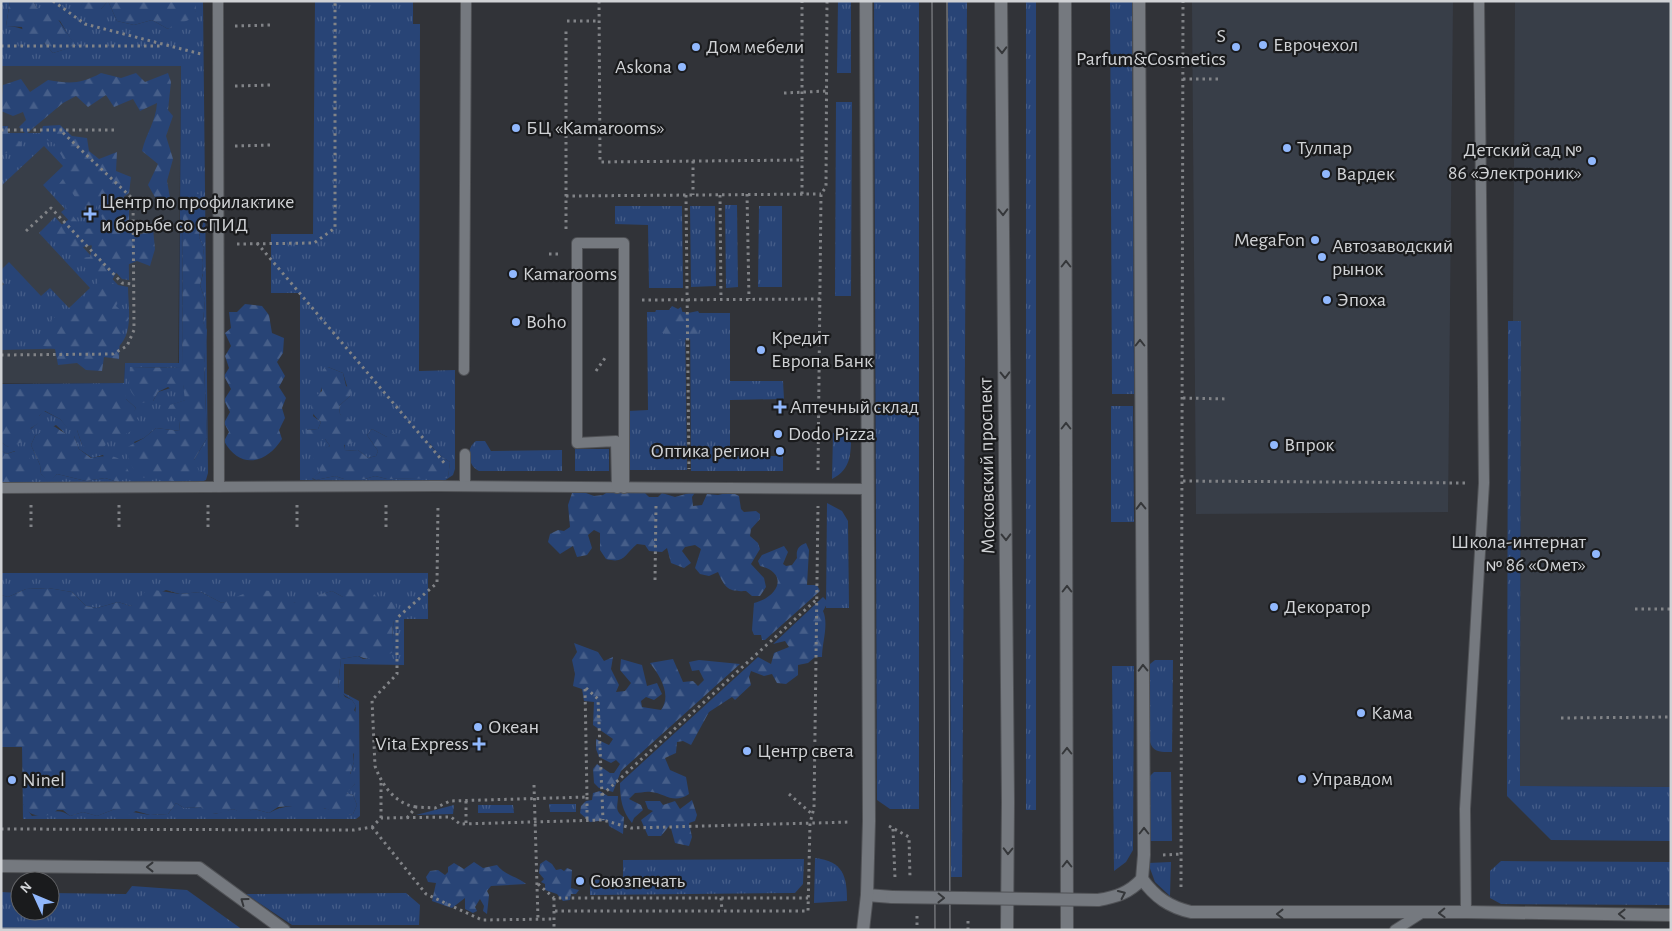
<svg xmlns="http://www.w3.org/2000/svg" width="1672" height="931" font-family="'Alegreya Sans',sans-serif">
<defs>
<pattern id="grass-tufts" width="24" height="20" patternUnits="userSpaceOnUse" patternTransform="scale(1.25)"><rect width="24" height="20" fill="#284476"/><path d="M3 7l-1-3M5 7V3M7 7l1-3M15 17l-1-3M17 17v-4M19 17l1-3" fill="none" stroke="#465e89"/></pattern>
<pattern id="forest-firs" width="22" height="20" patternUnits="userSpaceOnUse" patternTransform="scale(1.25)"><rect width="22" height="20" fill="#284476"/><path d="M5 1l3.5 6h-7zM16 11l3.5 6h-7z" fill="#465e89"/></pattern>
</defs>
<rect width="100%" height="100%" fill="#313338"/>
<g fill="#383e48">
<path d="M 1192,1 L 1453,1 L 1448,512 L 1196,514 Z"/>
<path d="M 1515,1 L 1671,1 L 1671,787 L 1520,786 L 1521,322 L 1513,321 Z"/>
<path d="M 1,66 L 181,66 L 178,363 L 125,363 L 124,383 L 1,383 Z"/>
</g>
<g fill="url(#grass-tufts)" fill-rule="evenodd">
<path d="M 1,1 L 10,1 L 6,26 C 28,27 39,37 53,53 L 75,46 L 60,21 L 37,8 L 33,1 L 83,1 L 80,9 L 101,9 L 108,1 L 117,21 L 134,25 L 152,20 L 168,29 L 196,11 L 196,1 L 203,1 L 208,473 L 206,480 L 199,483 L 1,483 L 1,482 L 24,482 L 15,451 L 6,454 L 1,450 L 1,442 L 8,447 L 38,423 L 38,417 L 44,411 L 60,419 L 69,429 L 77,430 L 82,445 C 103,437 125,429 136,408 L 126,399 L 1,389 L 1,384 L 124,383 L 125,363 L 179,363 L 181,66 L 1,66 ZM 203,200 L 203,224 L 199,237 L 204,248 L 202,263 L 203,274 L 200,285 L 205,300 L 203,322 L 206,330 L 204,364 L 207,438 L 194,460 L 154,472 L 134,442 L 144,438 L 156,428 L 180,431 L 179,421 L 171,405 L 186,400 L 183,384 L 158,392 L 153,401 L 130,367 L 182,368 L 183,210 ZM 56,425 L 68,436 L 74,436 L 79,449 L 92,458 L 103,455 L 118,482 L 105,478 L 86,481 L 57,474 L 49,481 L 41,474 L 40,465 L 31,445 L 35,436 Z"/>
<path d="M 315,1 L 413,1 L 413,24 L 420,24 L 419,371 L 455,370 L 455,469 L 453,475 L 444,481 L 300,480 L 300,293 L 271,293 L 271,234 L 313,234 ZM 328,367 L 343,373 L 350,396 L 339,406 L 340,414 L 348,421 L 344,451 L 358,450 L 368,458 L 376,456 L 378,451 L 367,435 L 372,429 L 387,437 L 407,436 L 430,444 L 438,454 L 450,462 L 448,477 L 387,479 L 375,476 L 365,479 L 344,479 L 335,476 L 316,480 L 312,479 L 320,472 L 324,449 L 330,446 L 325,439 L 307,430 L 318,429 L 321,422 L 313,416 Z"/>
<path d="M 838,1 L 851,1 L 851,73 L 837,73 Z"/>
<path d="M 874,1 L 919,1 L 919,809 L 890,809 L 877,800 Z"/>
<path d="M 948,1 L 967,1 L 962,877 L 951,877 Z"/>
<rect x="1026" y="1" width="10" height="809"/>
<path d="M 1110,1 L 1132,1 L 1134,394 L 1112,394 Z"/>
<path d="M 836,102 L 852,102 L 851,296 L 835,296 Z"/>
<path d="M 1,133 L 58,133 L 128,201 L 129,280 L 122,279 L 61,212 L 65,209 L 43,185 L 63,166 L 44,146 L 1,186 Z"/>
<path d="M 725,205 L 737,205 L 738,287 L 726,288 Z"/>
<path d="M 615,206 L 682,206 L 683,288 L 649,288 L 648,225 L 615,224 Z"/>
<path d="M 690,206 L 715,206 L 716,286 L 691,287 Z"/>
<path d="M 759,206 L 782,206 L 782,287 L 758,287 Z"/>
<path d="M 55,217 L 118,285 L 128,287 C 128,306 134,333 118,347 L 1,350 L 1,287 L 4,284 L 1,281 L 1,270 L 9,262 L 41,296 L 50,288 L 69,308 L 90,288 L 39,233 Z"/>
<path d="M 647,312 L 685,312 L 687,470 L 628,470 L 628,411 L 648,410 Z"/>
<path d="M 690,313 L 730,313 L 730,381 L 783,381 L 784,399 L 730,400 L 730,456 L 783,456 L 783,471 L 691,471 Z"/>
<path d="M 1508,321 L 1521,321 L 1520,786 L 1671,787 L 1671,841 L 1551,840 L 1507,796 Z"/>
<path d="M 1111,406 L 1133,406 L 1134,522 L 1111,522 Z"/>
<path d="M 833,433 L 851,433 C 851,452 852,469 832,479 Z"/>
<path d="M 476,441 L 485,441 L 491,451 L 562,450 L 562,471 L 479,471 C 468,466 465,449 476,441 Z"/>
<rect x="575" y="449" width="34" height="22"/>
<path d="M 827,503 L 842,511 L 848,521 L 849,608 L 826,608 Z"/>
<path d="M 1,573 L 428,573 L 428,619 L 404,619 L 404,665 L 344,664 L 344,693 L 359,701 L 360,816 L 356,819 L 23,819 L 22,747 L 1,747 L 22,746 L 23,804 L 32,816 C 47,815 57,806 70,816 L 83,812 L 97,816 L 115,809 L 150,815 L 168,814 L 176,803 L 184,808 L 201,807 L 215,814 L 233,809 L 244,813 L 254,809 L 269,813 C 284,804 306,804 323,808 C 335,810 340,817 353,814 L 357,805 L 353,795 L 345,793 L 355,784 L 350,775 L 354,762 L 353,732 L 356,706 L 352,700 L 341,693 L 338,686 L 341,659 L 358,656 L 363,659 L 375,657 L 394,651 L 392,639 L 394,617 L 380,601 L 343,597 L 332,591 L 294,603 L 235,599 L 222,603 L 201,592 L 180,594 L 166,590 L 131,606 L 118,602 L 97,608 L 86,606 L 72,592 L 48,588 L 26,589 L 8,597 L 1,595 Z"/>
<path d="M 1155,660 L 1173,660 L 1172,752 C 1162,752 1153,753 1150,742 L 1150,664 Z"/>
<path d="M 1112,666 L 1134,666 L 1133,850 L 1126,862 L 1114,871 Z"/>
<path d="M 1154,772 L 1171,772 L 1172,841 L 1149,841 L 1148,778 Z"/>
<path d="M 549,804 L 576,804 L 576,812 L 550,812 Z"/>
<path d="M 454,805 L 453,814 L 416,815 Z"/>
<path d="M 478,805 L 513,805 L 514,813 L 478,813 Z"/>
<path d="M 815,858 C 843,861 847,876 847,901 L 814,903 Z"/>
<path d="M 804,859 L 803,884 L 795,893 L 590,895 L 590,880 L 623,879 L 623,860 Z"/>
<path d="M 1501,861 L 1671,862 L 1671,905 L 1501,904 L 1490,898 L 1490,871 Z"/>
<path d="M 1171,862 L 1170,896 L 1155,882 L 1148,863 Z"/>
<path d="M 132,886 L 187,890 L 243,930 L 1,930 L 1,892 L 20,893 L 20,911 L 50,911 L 50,893 L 126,894 Z"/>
<path d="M 406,893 L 420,905 L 419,925 L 292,925 L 246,894 Z"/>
</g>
<g fill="url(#forest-firs)">
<path d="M 10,1 L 33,1 L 37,8 L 51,9 L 76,46 L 53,53 L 44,43 L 25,42 L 22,27 L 6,26 Z"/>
<path d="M 83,1 L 196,1 L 196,11 L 193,18 L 168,29 L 152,20 L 134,25 L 117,21 L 108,1 L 101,9 L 79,9 Z"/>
<path d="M 101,73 L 121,78 L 136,73 L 145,82 L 168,73 L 171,82 L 168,110 L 173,116 L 166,136 L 173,159 L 167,181 L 170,198 L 156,199 L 148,185 L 158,164 L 142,151 C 146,134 156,121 157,103 L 140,111 L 133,99 L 114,107 L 106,95 L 88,107 L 76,96 L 63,103 L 26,134 L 19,127 L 26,120 L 23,112 L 13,116 L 1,111 L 3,85 L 21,79 L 30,92 L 48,80 C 70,84 81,84 101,73 Z"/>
<path d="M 60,125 L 72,136 L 87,138 L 89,151 L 99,159 L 117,152 L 116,171 L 131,177 L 129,193 L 113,204 L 97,205 L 91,221 L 82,210 L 67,210 L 64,201 L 75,197 L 69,188 L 56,188 L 70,170 L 54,143 L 39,137 L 43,126 Z"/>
<path d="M 1,126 L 8,126 L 8,136 L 21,142 L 21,152 L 1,153 Z"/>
<path d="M 193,194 L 199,194 L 203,200 L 204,211 L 199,237 L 204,248 L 202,263 L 203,273 L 200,285 L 205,300 L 203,322 L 207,330 L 204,364 L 207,438 L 194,460 L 199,471 L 195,480 C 176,482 169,484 154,472 L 144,478 L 133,468 L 124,449 L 144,438 L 156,428 L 180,431 L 179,421 L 167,411 L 170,405 L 185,400 L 183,385 L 174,391 L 168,387 L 158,392 L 153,401 L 142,403 C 126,391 129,386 130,367 L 182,368 L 183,210 Z"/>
<path d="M 129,204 L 129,222 L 139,235 L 153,229 L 155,249 L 150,266 L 137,261 L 119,268 L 111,282 L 124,290 L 116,306 L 129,318 L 120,336 L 119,359 L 104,357 L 102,371 L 86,370 L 77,363 L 58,365 L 55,349 L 36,344 L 46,324 L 58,315 L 63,323 L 73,314 L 86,314 L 84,299 L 96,297 L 98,276 L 89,272 L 77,258 L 90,257 L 92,245 L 79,248 L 57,244 L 55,230 L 73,216 L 83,229 L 105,227 L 101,215 Z"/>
<path d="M 245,304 L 262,306 L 269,315 L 272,333 L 284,338 L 283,353 L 277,362 L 285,376 L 279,387 L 286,398 L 282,408 L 285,418 L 279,430 L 282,439 C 266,464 240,470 224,441 L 229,432 L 224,423 L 230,412 L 224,400 L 231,389 L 224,376 L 229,368 L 225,356 L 231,346 L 225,333 L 231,328 L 229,312 L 237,312 Z"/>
<path d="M 672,306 L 678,309 L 681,307 L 683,314 L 698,311 L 702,318 L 698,326 L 698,339 L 676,340 C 670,334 664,335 658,330 L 658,321 L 653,318 L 656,310 L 669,310 Z"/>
<path d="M 328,367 L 343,373 L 346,386 L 352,389 L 350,396 L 339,406 L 340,414 L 356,423 L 354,430 L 357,437 L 353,443 L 344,445 L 345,451 L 358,450 L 368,458 L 376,456 L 378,451 L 367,435 L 372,429 L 387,437 L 393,433 L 423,437 L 438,454 L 450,462 L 448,478 L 387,479 L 375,476 L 365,479 L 344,479 L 335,476 L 316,480 L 312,478 L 320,472 L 319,467 L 313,465 L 314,452 L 330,446 L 325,439 L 316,442 L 307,439 L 307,430 L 318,429 L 321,422 C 308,411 307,401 322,391 L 320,379 L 323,369 Z"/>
<path d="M 124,388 L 126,399 L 136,408 L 133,415 L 140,422 C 130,434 124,437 109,435 L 105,446 L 93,453 L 82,445 L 77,430 L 69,430 L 60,419 L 45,411 L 39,416 L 39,423 L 31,428 L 26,441 L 8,447 L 1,442 L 1,389 Z"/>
<path d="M 47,424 C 58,426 63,435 74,436 L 79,449 L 91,458 C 110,455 120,453 129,472 L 126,478 L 118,482 L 105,478 L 86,481 L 57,474 L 49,482 L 41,474 L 40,465 L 31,445 L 35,436 L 43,431 Z"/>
<path d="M 26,448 L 32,465 L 32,476 L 24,482 L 1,482 L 1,450 L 6,454 Z"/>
<path d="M 578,490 L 594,496 L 603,495 L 609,491 L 644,492 L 649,497 L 658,497 L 662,493 L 675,497 L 696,491 L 692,497 L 693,506 L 702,505 L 707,494 L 718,495 L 731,492 L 739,496 L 741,509 L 744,512 L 756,511 L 760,514 L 760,519 L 751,529 L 750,536 L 758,543 L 760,549 L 751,564 L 764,578 L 766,587 L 760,596 L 752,596 L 746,591 C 728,592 725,588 718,572 L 709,576 L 700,574 L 695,568 L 701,549 L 695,545 L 685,547 L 682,551 L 691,563 L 684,568 L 671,563 L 667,548 L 662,552 L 649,551 L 645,545 L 637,544 C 624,555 625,564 606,559 L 600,550 L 600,533 L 594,530 L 588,535 L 592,548 L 587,555 L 577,557 L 573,546 L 560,554 L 548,542 L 550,534 L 558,530 L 564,531 L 570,527 L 568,505 L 572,493 Z"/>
<path d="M 806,543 L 809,550 L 807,585 L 817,585 L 820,591 L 765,640 L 762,640 L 761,635 L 754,635 L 752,630 L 754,603 C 779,597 789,573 760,566 L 758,561 L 762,555 L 784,546 L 788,552 L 783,564 L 786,566 L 792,565 L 797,558 C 796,550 798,546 806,543 Z"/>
<path d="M 48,588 L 72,592 L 86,606 L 97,608 L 118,602 L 131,606 L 148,589 L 180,594 L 201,592 L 222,603 L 255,589 L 284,593 L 294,603 L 307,594 L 314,596 L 332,591 L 343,597 L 349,589 L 370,589 L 380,601 L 394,602 L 398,611 C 391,622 392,638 394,651 C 386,658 368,661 358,656 L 341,659 L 338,686 L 345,697 L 352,700 L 356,706 L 354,710 L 358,716 L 358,729 L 353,732 L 357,739 L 357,750 L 353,754 L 354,762 L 350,774 L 354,774 L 355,784 L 346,793 L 353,795 L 357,805 L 353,814 L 344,816 L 324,808 L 317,815 L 302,816 L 293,806 L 278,807 L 269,813 L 254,809 L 244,814 L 233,809 C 221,813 211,818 201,807 L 184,808 L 176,803 L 168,814 L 150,815 L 136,811 L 126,816 L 115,809 L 97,816 L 83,812 L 70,816 L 63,810 L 57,810 L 52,815 C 38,815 29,818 23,804 L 22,747 L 1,747 L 1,595 L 8,597 L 26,589 Z"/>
<path d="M 823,597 L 828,602 L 823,611 C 829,624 822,643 822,657 L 815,657 L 808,663 L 798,665 L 798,675 L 786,684 L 777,683 L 772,674 L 764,676 L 751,671 L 749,677 L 751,685 L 735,700 L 732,697 L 709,712 L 691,745 L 683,741 L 677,742 L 676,753 L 665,758 L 670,770 L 686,777 L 689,794 C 673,805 665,793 651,792 C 646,791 640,793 635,793 L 629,799 L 641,805 L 643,810 L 634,818 L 632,823 C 622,811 620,799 620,783 L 758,657 L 771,664 L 774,653 L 789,647 L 785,641 L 773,644 Z"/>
<path d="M 574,643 L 598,652 L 604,661 L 613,657 L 611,669 L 619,685 L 616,692 L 625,691 L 631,683 L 620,670 L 621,659 L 642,665 L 647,686 L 657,683 L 662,694 L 654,700 L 646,697 L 641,701 L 642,707 L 661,710 C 672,695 660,676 650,663 L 673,659 L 683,682 L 693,681 L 698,686 L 704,680 L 699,670 L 692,671 L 689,662 L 699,660 L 740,664 L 621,771 L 613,792 L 599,788 L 594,783 L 593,769 L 597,764 L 610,773 L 614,773 L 620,764 L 616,760 L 611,763 L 599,757 L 596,749 L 596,739 L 609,745 L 613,739 L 593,725 L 594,702 L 584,701 L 582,689 L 573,686 L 575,674 L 572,660 L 577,652 Z"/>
<path d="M 600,791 L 608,796 L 618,796 C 618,806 614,811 624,817 L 623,834 L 609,826 L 608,820 L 590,822 L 580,813 L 581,806 L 586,801 L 592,800 L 593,793 Z"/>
<path d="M 692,800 L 697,815 L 695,821 L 689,823 L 692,837 L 689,846 L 675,843 L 670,825 L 661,836 L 648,836 L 641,820 L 653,811 L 648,809 L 645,801 L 660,801 L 663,805 L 675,801 L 680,809 Z"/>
<path d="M 546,860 L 552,864 L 556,870 L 561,869 L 564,871 L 567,868 L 572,870 L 571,888 L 579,890 L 576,894 L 571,894 L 570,900 L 563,901 L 557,894 L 545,890 L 545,884 L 541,882 L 544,879 L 539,873 L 540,864 Z"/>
<path d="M 474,862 L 483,868 L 497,865 C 504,875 519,877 526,884 L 491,886 L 487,891 L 489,895 L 487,914 L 483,911 L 484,906 L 480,899 L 475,907 L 477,911 L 473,913 L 465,909 L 465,898 L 452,908 L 432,901 L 436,883 L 428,882 L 426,877 L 430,871 L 438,870 L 445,875 L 448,872 L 448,867 L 454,863 L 464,869 Z"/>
</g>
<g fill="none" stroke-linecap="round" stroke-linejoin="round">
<defs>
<g id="service">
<path d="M 218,1 L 219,487"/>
<path d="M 464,370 L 466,1"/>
<path d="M 465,454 L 465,486"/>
<path d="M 1,488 L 438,486 L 867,489"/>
<path d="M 617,488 L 616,441 L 577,443 L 577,243 L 624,243 L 624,488"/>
<path d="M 1466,912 L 1465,809 L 1484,483 L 1479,1"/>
<path d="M 1395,930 L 1420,914"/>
</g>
<path id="minor" d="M 1,866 L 199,868 L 284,930"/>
<g id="secondary">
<path d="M 1001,1 L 1008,802 L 1007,930"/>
<path d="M 1065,1 L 1067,930"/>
<path d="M 1142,879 C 1155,897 1169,907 1191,912 L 1466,912 L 1671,915"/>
<path d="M 867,895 L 892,897"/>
<path d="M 1098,900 C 1116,897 1129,893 1142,879 L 1144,855 L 1139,1"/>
<path d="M 863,930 L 867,895 L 869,821 L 866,1"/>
</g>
</defs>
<use href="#service" stroke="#505256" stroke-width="12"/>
<use href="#minor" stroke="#505256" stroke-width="14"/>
<use href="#secondary" stroke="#505256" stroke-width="14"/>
<g stroke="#818387" stroke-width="3" stroke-dasharray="2.5 4" stroke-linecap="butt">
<path d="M 53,1 L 85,24 L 201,54"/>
<path d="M 599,1 L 600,162 L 802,160 L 802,1"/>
<path d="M 567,21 L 599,21"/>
<path d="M 235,26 L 272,25"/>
<path d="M 1,46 L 163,46"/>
<path d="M 1183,79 L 1219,79"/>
<path d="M 235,86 L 272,85"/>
<path d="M 784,93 L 826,91"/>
<path d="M 1,130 L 115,130"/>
<path d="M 235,146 L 272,145"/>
<path d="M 693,161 L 693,195"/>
<path d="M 747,194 L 749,299"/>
<path d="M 802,194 L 802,160"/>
<path d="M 686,195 L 689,469"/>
<path d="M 720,195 L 721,299"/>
<path d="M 566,196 L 821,194"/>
<path d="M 237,203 L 271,203"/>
<path d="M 566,229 L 566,31"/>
<path d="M 26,231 L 51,208 L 122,283 L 133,284"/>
<path d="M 257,243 L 446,465"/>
<path d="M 237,244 L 314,243 L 335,228 L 335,1"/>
<path d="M 549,254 L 558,254"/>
<path d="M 642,300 L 821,299"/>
<path d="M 1,355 L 113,354 L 127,346 L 134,330 L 133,199 L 60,130"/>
<path d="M 596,371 L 605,358"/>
<path d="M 1183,398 L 1228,399"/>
<path d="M 818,470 L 821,194 L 826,187 L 827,1"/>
<path d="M 1183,481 L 1465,483"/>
<path d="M 31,527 L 31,505"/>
<path d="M 119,527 L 119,505"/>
<path d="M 208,527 L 208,505"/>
<path d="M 297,527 L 297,505"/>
<path d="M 386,527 L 386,503"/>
<path d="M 655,580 L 656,505"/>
<path d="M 1635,609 L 1671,609"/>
<path d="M 586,688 L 598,699 L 603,820"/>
<path d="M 1561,718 L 1671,717"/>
<path d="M 534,785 L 538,919"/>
<path d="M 789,794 L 812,814"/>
<path d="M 602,795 L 817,599"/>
<path d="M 587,797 L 587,820"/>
<path d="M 466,801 L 466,824"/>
<path d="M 416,807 C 394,803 382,785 375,766 L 372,700 L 397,674 L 397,618 L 437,583 L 438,504"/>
<path d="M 381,818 L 381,782"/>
<path d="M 407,818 L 416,807 L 435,808 L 450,801 L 587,797 L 585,688"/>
<path d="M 889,826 L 909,837 L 910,878"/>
<path d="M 372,827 L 426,894 L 482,920 L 555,919"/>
<path d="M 1,829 L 354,830 L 372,827 L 381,818 L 451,817 L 460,824 L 603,820 L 631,828 L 851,822"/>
<path d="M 893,829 L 895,878"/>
<path d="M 1163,855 L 1181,854"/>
<path d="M 538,884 L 554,898 L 808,898"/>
<path d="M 1181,887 L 1183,1"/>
<path d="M 554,898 L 554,930"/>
<path d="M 721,898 L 722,911"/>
<path d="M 555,911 L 808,911 L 810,823 L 814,808 L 818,506"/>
<path d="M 917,916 L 917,930"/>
<path d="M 968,930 L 968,918"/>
</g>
<use href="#service" stroke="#75797f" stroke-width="10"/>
<use href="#minor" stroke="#75797f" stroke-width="12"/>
<use href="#secondary" stroke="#75797f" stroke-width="12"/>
<g stroke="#919397" stroke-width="1">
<path d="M 932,1 L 935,930"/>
<path d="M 947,1 L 950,930"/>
<path d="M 1,928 L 879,930"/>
</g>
<defs>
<path id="secondary-bridge" d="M 892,897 L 1098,900"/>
</defs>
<use href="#secondary-bridge" stroke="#505256" stroke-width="14" stroke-linecap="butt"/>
<use href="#secondary-bridge" stroke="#75797f" stroke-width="12"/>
</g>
<defs><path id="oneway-chevron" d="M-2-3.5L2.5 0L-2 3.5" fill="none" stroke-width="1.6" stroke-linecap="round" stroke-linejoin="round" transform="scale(1.25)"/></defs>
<g stroke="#35373a">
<use href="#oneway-chevron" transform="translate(1002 50) rotate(89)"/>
<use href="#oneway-chevron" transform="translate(1003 212) rotate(89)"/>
<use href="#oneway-chevron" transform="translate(1066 264) rotate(-90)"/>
<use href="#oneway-chevron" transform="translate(1140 343) rotate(-90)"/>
<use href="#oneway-chevron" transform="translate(1005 375) rotate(89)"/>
<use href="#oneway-chevron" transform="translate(1066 426) rotate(-90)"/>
<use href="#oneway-chevron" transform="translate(1141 506) rotate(-91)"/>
<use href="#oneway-chevron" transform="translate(1006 537) rotate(89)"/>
<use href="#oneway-chevron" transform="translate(1067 589) rotate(-90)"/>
<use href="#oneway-chevron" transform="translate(1143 668) rotate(-91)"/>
<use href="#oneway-chevron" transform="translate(1067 751) rotate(-90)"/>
<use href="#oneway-chevron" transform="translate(1144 831) rotate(-90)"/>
<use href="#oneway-chevron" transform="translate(1008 851) rotate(91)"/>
<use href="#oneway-chevron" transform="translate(1067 864) rotate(-90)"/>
<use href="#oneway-chevron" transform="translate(150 867) rotate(-180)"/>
<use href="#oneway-chevron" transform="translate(1122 894) rotate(-25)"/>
<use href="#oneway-chevron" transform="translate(941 898) rotate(1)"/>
<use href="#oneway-chevron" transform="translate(244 901) rotate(-144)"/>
<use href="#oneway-chevron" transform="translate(1442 913) rotate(178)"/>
<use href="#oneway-chevron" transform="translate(1280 914) rotate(-180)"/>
<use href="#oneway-chevron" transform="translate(1622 914) rotate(-179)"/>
</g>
<g fill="#91b8fd" stroke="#1a1b1d" stroke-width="2">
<circle cx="1263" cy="45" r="5"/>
<circle cx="696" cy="47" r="5"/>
<circle cx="1236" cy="47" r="5"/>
<circle cx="682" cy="67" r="5"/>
<circle cx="516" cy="128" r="5"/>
<circle cx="1287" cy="148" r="5"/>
<circle cx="1592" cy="161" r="5"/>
<circle cx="1326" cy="174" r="5"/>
<path d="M87.5 206.5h5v5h5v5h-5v5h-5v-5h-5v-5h5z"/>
<circle cx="1315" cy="240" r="5"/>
<circle cx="1322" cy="257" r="5"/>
<circle cx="513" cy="274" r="5"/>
<circle cx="1327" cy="300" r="5"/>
<circle cx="516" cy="322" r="5"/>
<circle cx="761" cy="350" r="5"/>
<path d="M777.5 399.5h5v5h5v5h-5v5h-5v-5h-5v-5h5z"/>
<circle cx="778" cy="434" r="5"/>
<circle cx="1274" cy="445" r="5"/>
<circle cx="780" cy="451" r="5"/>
<circle cx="1596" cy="554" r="5"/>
<circle cx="1274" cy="607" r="5"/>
<circle cx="1361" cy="713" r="5"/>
<circle cx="478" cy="727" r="5"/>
<path d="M476.5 736.5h5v5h5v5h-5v5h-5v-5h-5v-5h5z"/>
<circle cx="747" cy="751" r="5"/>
<circle cx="1302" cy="779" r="5"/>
<circle cx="12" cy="780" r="5"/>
<circle cx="580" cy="881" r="5"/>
</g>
<g text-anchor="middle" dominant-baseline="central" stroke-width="4.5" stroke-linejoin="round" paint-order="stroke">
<g font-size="20" fill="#d0d2d5" stroke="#1a1b1d" text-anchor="start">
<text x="1226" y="36" text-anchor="end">S<tspan x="1226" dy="23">Parfum&amp;Cosmetics</tspan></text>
<text x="1273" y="45">Еврочехол</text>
<text x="706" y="47">Дом мебели</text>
<text x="672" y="67" text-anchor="end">Askona</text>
<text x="526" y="128">БЦ «Kamarooms»</text>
<text x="1297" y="148">Тулпар</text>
<text x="1582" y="150" text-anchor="end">Детский сад №<tspan x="1582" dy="23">86 «Электроник»</tspan></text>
<text x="1336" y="174">Вардек</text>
<text x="101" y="202">Центр по профилактике<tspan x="101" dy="23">и борьбе со СПИД</tspan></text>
<text x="1305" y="240" text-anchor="end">MegaFon</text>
<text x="1332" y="246">Автозаводский<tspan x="1332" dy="23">рынок</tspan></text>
<text x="523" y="274">Kamarooms</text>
<text x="1337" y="300">Эпоха</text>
<text x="526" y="322">Boho</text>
<text x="771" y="338">Кредит<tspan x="771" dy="23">Европа Банк</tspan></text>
<text x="790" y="407">Аптечный склад</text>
<text x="788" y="434">Dodo Pizza</text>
<text x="1284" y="445">Впрок</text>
<text x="770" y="451" text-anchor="end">Оптика регион</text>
<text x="1586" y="542" text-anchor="end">Школа-интернат<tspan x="1586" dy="23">№ 86 «Омет»</tspan></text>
<text x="1284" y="607">Декоратор</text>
<text x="1371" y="713">Кама</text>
<text x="488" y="727">Океан</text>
<text x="469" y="744" text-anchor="end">Vita Express</text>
<text x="757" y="751">Центр света</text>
<text x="1312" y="779">Управдом</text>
<text x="22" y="780">Ninel</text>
<text x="590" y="881">Союзпечать</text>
</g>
<g font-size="20" fill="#d0d2d5" stroke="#1a1b1d">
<text transform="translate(987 466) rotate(-91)">Московский проспект</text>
</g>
</g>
<rect width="1672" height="931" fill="none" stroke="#d0d2d5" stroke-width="5"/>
<g transform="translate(35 896) rotate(314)"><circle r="24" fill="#1a1b1d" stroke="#636467"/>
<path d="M0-4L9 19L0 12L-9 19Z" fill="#91b8fd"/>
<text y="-8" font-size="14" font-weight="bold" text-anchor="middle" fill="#d0d2d5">N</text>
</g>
</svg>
